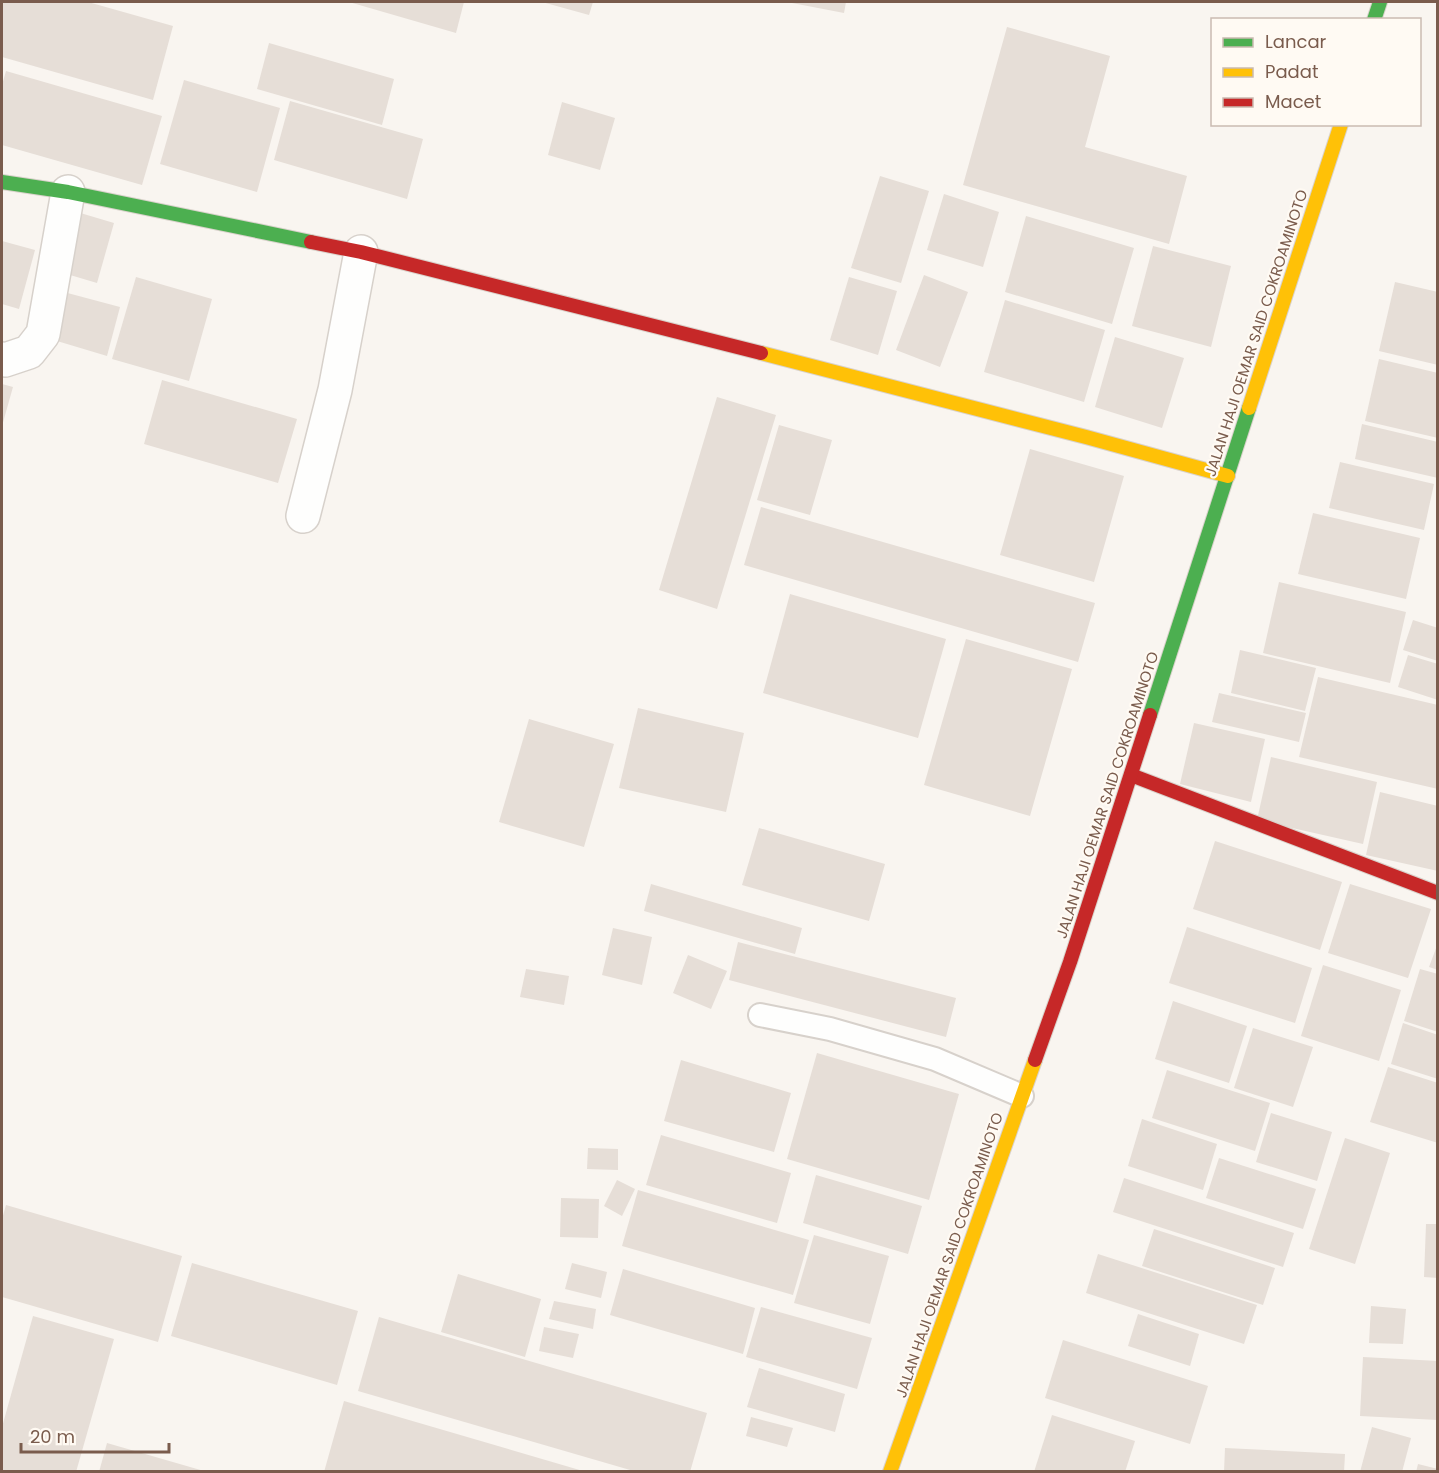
<svg xmlns="http://www.w3.org/2000/svg" width="1439" height="1473" font-family="Poppins,sans-serif">
<rect width="100%" height="100%" fill="#f9f5f0"/>
<g fill="#e6ded7">
<path d="M 2,2 L 88,2 L 173,26 L 153,100 L 2,57 Z"/>
<path d="M 349,2 L 464,2 L 456,33 Z"/>
<path d="M 542,2 L 593,2 L 589,15 Z"/>
<path d="M 792,2 L 846,2 L 844,13 L 792,3 Z"/>
<path d="M 1007,27 L 1110,56 L 1085,147 L 1187,176 L 1169,244 L 963,185 Z"/>
<path d="M 269,43 L 394,79 L 382,125 L 257,89 Z"/>
<path d="M 6,71 L 162,116 L 142,185 L 2,145 L 2,85 Z"/>
<path d="M 184,80 L 280,108 L 257,192 L 160,164 Z"/>
<path d="M 290,101 L 423,139 L 407,199 L 274,160 Z"/>
<path d="M 562,102 L 615,118 L 600,170 L 548,155 Z"/>
<path d="M 880,176 L 929,191 L 901,283 L 851,268 Z"/>
<path d="M 944,194 L 999,212 L 983,267 L 927,250 Z"/>
<path d="M 77,212 L 114,223 L 97,283 L 60,272 Z"/>
<path d="M 1026,216 L 1134,248 L 1112,324 L 1005,292 Z"/>
<path d="M 2,241 L 35,250 L 19,309 L 2,304 Z"/>
<path d="M 1153,246 L 1231,266 L 1211,347 L 1132,326 Z"/>
<path d="M 924,275 L 968,292 L 940,367 L 896,350 Z"/>
<path d="M 136,277 L 212,299 L 189,381 L 112,359 Z"/>
<path d="M 849,277 L 897,291 L 878,355 L 830,340 Z"/>
<path d="M 1395,282 L 1438,292 L 1438,365 L 1379,351 Z"/>
<path d="M 60,291 L 120,307 L 107,356 L 47,338 Z"/>
<path d="M 1005,300 L 1105,330 L 1084,402 L 984,372 Z"/>
<path d="M 1115,337 L 1184,358 L 1162,428 L 1095,407 Z"/>
<path d="M 1379,359 L 1438,373 L 1438,438 L 1365,421 Z"/>
<path d="M 162,380 L 297,419 L 278,483 L 144,444 Z"/>
<path d="M 2,384 L 13,387 L 2,426 Z"/>
<path d="M 717,397 L 776,415 L 717,609 L 659,590 Z"/>
<path d="M 1362,424 L 1438,442 L 1438,478 L 1355,459 Z"/>
<path d="M 779,425 L 832,440 L 810,515 L 757,500 Z"/>
<path d="M 1030,449 L 1124,476 L 1094,582 L 1000,555 Z"/>
<path d="M 1340,462 L 1434,484 L 1424,530 L 1329,508 Z"/>
<path d="M 761,507 L 1095,603 L 1078,662 L 744,565 Z"/>
<path d="M 1313,513 L 1420,538 L 1406,599 L 1298,574 Z"/>
<path d="M 1279,582 L 1406,612 L 1390,683 L 1263,653 Z"/>
<path d="M 790,594 L 946,639 L 918,738 L 763,693 Z"/>
<path d="M 1413,620 L 1438,628 L 1438,661 L 1403,650 Z"/>
<path d="M 966,639 L 1072,669 L 1030,816 L 924,785 Z"/>
<path d="M 1240,650 L 1316,668 L 1305,711 L 1231,693 Z"/>
<path d="M 1408,655 L 1438,664 L 1438,700 L 1398,687 Z"/>
<path d="M 1318,677 L 1438,705 L 1438,789 L 1299,757 Z"/>
<path d="M 1219,693 L 1306,713 L 1299,742 L 1212,722 Z"/>
<path d="M 638,708 L 744,733 L 726,812 L 619,788 Z"/>
<path d="M 529,719 L 614,744 L 584,847 L 499,822 Z"/>
<path d="M 1194,723 L 1265,739 L 1251,802 L 1180,784 Z"/>
<path d="M 1271,757 L 1377,782 L 1363,844 L 1257,820 Z"/>
<path d="M 1380,792 L 1438,806 L 1438,871 L 1366,855 Z"/>
<path d="M 759,828 L 885,864 L 869,921 L 742,885 Z"/>
<path d="M 1215,841 L 1342,882 L 1320,950 L 1193,909 Z"/>
<path d="M 651,884 L 802,928 L 795,954 L 644,911 Z"/>
<path d="M 1350,884 L 1431,909 L 1408,978 L 1328,953 Z"/>
<path d="M 1187,927 L 1312,968 L 1295,1023 L 1169,983 Z"/>
<path d="M 613,928 L 652,937 L 642,985 L 602,975 Z"/>
<path d="M 738,942 L 956,998 L 946,1037 L 729,980 Z"/>
<path d="M 1438,943 L 1438,970 L 1429,967 Z"/>
<path d="M 688,955 L 727,971 L 711,1009 L 673,993 Z"/>
<path d="M 1323,965 L 1401,990 L 1379,1061 L 1301,1036 Z"/>
<path d="M 526,969 L 569,976 L 564,1005 L 520,997 Z"/>
<path d="M 1420,969 L 1438,974 L 1438,1032 L 1404,1021 Z"/>
<path d="M 1173,1001 L 1247,1026 L 1229,1083 L 1155,1059 Z"/>
<path d="M 1403,1023 L 1438,1035 L 1438,1079 L 1391,1064 Z"/>
<path d="M 1253,1028 L 1313,1047 L 1293,1107 L 1234,1088 Z"/>
<path d="M 817,1053 L 959,1094 L 929,1200 L 787,1159 Z"/>
<path d="M 681,1060 L 791,1093 L 774,1152 L 664,1121 Z"/>
<path d="M 1388,1067 L 1438,1083 L 1438,1143 L 1370,1122 Z"/>
<path d="M 1167,1070 L 1270,1103 L 1255,1151 L 1152,1118 Z"/>
<path d="M 1271,1113 L 1332,1132 L 1317,1181 L 1256,1162 Z"/>
<path d="M 1142,1119 L 1217,1144 L 1203,1190 L 1128,1166 Z"/>
<path d="M 661,1135 L 791,1173 L 777,1223 L 646,1185 Z"/>
<path d="M 1345,1138 L 1390,1153 L 1355,1264 L 1309,1249 Z"/>
<path d="M 588,1148 L 618,1149 L 618,1170 L 587,1169 Z"/>
<path d="M 1219,1158 L 1316,1189 L 1303,1229 L 1206,1198 Z"/>
<path d="M 816,1175 L 922,1206 L 908,1254 L 803,1223 Z"/>
<path d="M 1124,1178 L 1294,1233 L 1283,1267 L 1113,1212 Z"/>
<path d="M 617,1180 L 635,1189 L 622,1216 L 604,1206 Z"/>
<path d="M 638,1190 L 809,1240 L 793,1295 L 622,1246 Z"/>
<path d="M 561,1198 L 599,1199 L 598,1238 L 560,1237 Z"/>
<path d="M 6,1205 L 182,1256 L 158,1342 L 2,1297 L 2,1219 Z"/>
<path d="M 1426,1224 L 1438,1224 L 1438,1278 L 1424,1277 Z"/>
<path d="M 1154,1229 L 1275,1268 L 1263,1305 L 1142,1266 Z"/>
<path d="M 814,1235 L 889,1256 L 870,1324 L 794,1303 Z"/>
<path d="M 1098,1254 L 1257,1305 L 1244,1344 L 1086,1293 Z"/>
<path d="M 192,1263 L 358,1311 L 337,1385 L 171,1336 Z"/>
<path d="M 572,1263 L 607,1272 L 601,1298 L 565,1289 Z"/>
<path d="M 623,1269 L 755,1308 L 743,1354 L 610,1315 Z"/>
<path d="M 458,1274 L 541,1299 L 525,1357 L 441,1332 Z"/>
<path d="M 554,1301 L 596,1309 L 593,1329 L 549,1319 Z"/>
<path d="M 1371,1306 L 1406,1309 L 1403,1344 L 1369,1343 Z"/>
<path d="M 761,1307 L 872,1338 L 857,1389 L 746,1357 Z"/>
<path d="M 1138,1314 L 1199,1334 L 1190,1366 L 1128,1346 Z"/>
<path d="M 33,1316 L 114,1339 L 76,1472 L 2,1472 L 2,1427 Z"/>
<path d="M 379,1317 L 707,1413 L 690,1472 L 637,1472 L 358,1391 Z"/>
<path d="M 544,1327 L 579,1334 L 573,1358 L 539,1351 Z"/>
<path d="M 1063,1340 L 1208,1386 L 1190,1444 L 1045,1398 Z"/>
<path d="M 1363,1357 L 1438,1361 L 1438,1420 L 1360,1416 Z"/>
<path d="M 759,1368 L 845,1394 L 835,1432 L 747,1407 Z"/>
<path d="M 344,1401 L 583,1471 L 583,1472 L 324,1472 Z"/>
<path d="M 1052,1415 L 1135,1441 L 1125,1472 L 1034,1472 Z"/>
<path d="M 751,1417 L 793,1428 L 787,1447 L 746,1436 Z"/>
<path d="M 1372,1427 L 1411,1438 L 1402,1472 L 1360,1472 Z"/>
<path d="M 107,1443 L 204,1471 L 204,1472 L 99,1472 Z"/>
<path d="M 1225,1448 L 1345,1454 L 1344,1472 L 1224,1472 Z"/>
<path d="M 1418,1464 L 1438,1469 L 1438,1472 L 1416,1472 Z"/>
</g>
<g fill="none" stroke-linecap="round" stroke-linejoin="round">
<defs>
<path id="lane" d="M 760,1015 L 830,1029 L 935,1059 L 1022,1096"/>
<g id="street">
<path d="M 2,359 L 5,360 L 29,352 L 43,334 L 68,192"/>
<path d="M 303,516 L 335,390 L 361,252"/>
</g>
<g id="fast">
<path d="M 1374,20 L 1380,2"/>
<path d="M 2,182 L 68,192 L 311,242"/>
<path d="M 1150,715 L 1249,408"/>
</g>
<g id="slow">
<path d="M 761,353 L 1086,437 L 1228,476"/>
<path d="M 1249,408 L 1341,124"/>
<path d="M 890,1472 L 1035,1060"/>
</g>
<g id="jam">
<path d="M 311,242 L 361,252 L 761,353"/>
<path d="M 1131,775 L 1438,893"/>
<path d="M 1035,1060 L 1070,962 L 1150,715"/>
</g>
</defs>
<use href="#lane" stroke="#d7d1cb" stroke-width="26"/>
<use href="#street" stroke="#d7d1cb" stroke-width="36"/>
<use href="#fast" stroke="#d9d2cb" stroke-width="16"/>
<use href="#slow" stroke="#d9d2cb" stroke-width="16"/>
<use href="#jam" stroke="#d9d2cb" stroke-width="16"/>
<use href="#lane" stroke="#fefefd" stroke-width="22"/>
<use href="#street" stroke="#fefefd" stroke-width="33"/>
<use href="#fast" stroke="#4caf50" stroke-width="14"/>
<use href="#slow" stroke="#ffc107" stroke-width="14"/>
<use href="#jam" stroke="#c62828" stroke-width="14"/>
</g>
<g text-anchor="middle" dominant-baseline="central" stroke-width="4.5" stroke-linejoin="round" paint-order="stroke">
<g font-size="15" fill="#7a5c4d" stroke="#fffaf3">
<text transform="translate(1256 333) rotate(-72)">JALAN HAJI OEMAR SAID COKROAMINOTO</text>
<text transform="translate(1107 795) rotate(-72)">JALAN HAJI OEMAR SAID COKROAMINOTO</text>
<text transform="translate(949 1255) rotate(-71)">JALAN HAJI OEMAR SAID COKROAMINOTO</text>
</g>
</g>
<rect width="1439" height="1473" fill="none" stroke="#7a5c4d" stroke-width="6"/>
<rect x="1211" y="18" width="210" height="108" fill="#fffaf3" stroke="#cabbb1" stroke-width="1.5"/>
<rect x="1223" y="38" width="30" height="9" fill="#4caf50" stroke="#cabbb1" stroke-width="1.5"/>
<text x="1265" y="48" font-size="18" fill="#7a5c4d">Lancar</text>
<rect x="1223" y="68" width="30" height="9" fill="#ffc107" stroke="#cabbb1" stroke-width="1.5"/>
<text x="1265" y="78" font-size="18" fill="#7a5c4d">Padat</text>
<rect x="1223" y="98" width="30" height="9" fill="#c62828" stroke="#cabbb1" stroke-width="1.5"/>
<text x="1265" y="108" font-size="18" fill="#7a5c4d">Macet</text>
<path d="M21 1443v9h148v-9" fill="none" stroke="#7a5c4d" stroke-width="3"/>
<text x="30" y="1443" font-size="18" fill="#7a5c4d" stroke="#fffaf3" stroke-width="4.5" paint-order="stroke">20 m</text>
</svg>
